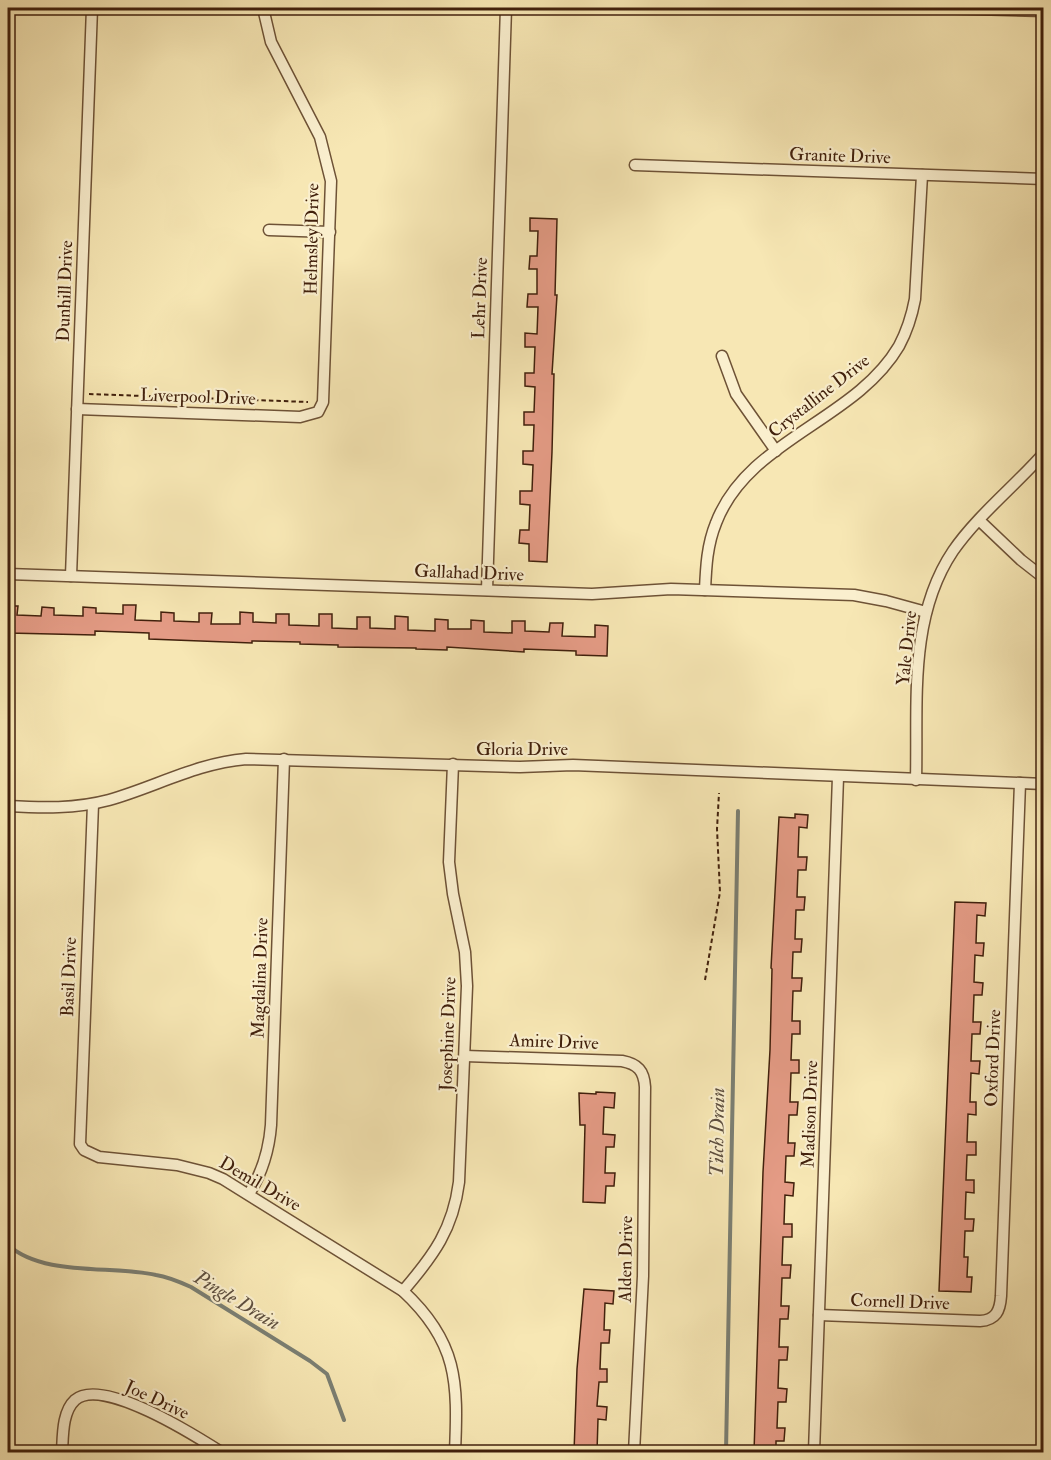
<svg xmlns="http://www.w3.org/2000/svg" width="1051" height="1460" font-family="'IM FELL Double Pica',serif">
<rect width="100%" height="100%" fill="#f7e7b4"/>
<filter id="stains"><feTurbulence type="fractalNoise" baseFrequency=".00333" numOctaves="4"/><feColorMatrix values="0 0 0 0 .2 0 0 0 0 .09 0 0 0 0 .02 0 0 0 .5 -.17"/></filter>
<radialGradient id="worn" r=".72"><stop offset=".6" stop-color="#630" stop-opacity="0"/><stop offset="1" stop-color="#630" stop-opacity=".3"/></radialGradient>
<g fill="none" stroke-linecap="round" stroke-linejoin="round">
<g stroke="#7b7f73" stroke-width="4">
<path d="M 8,1245 C 44,1277 111,1265 156,1275 C 169,1277 180,1282 191,1287 L 310,1361 L 327,1374 L 344,1420"/>
<path d="M 726,1452 L 738,811"/>
</g>
</g>
<g fill="#e49b85" stroke="#41200c" stroke-width="1.5">
<path d="M 530,218 L 557,219 L 555,295 L 557,295 L 552,374 L 554,374 L 552,452 L 547,562 L 529,561 L 529,544 L 519,543 L 520,530 L 529,530 L 530,505 L 520,504 L 520,491 L 532,491 L 533,465 L 523,464 L 523,451 L 533,451 L 534,425 L 524,425 L 524,412 L 534,412 L 535,387 L 525,386 L 525,373 L 534,373 L 535,347 L 525,347 L 525,333 L 537,334 L 538,307 L 527,307 L 528,294 L 537,294 L 537,269 L 529,269 L 530,256 L 537,256 L 538,231 L 530,231 Z"/>
<path d="M 123,605 L 136,605 L 135,620 L 161,621 L 161,612 L 174,613 L 174,621 L 199,622 L 199,613 L 212,613 L 211,624 L 240,624 L 240,612 L 253,613 L 253,622 L 276,623 L 276,614 L 289,614 L 289,625 L 319,626 L 319,614 L 332,614 L 332,628 L 357,629 L 357,617 L 370,617 L 370,628 L 395,629 L 395,616 L 408,617 L 408,630 L 435,631 L 435,619 L 448,620 L 448,629 L 471,629 L 471,620 L 484,621 L 484,632 L 512,633 L 512,621 L 525,621 L 525,631 L 549,632 L 550,623 L 563,623 L 562,636 L 595,637 L 595,625 L 608,626 L 607,656 L 576,655 L 576,651 L 524,649 L 524,652 L 447,647 L 447,650 L 416,649 L 416,648 L 338,647 L 338,645 L 300,644 L 300,642 L 252,641 L 252,643 L 149,639 L 149,633 L 95,631 L 95,635 L 8,633 L 8,606 L 18,606 L 17,615 L 41,616 L 42,607 L 54,608 L 54,615 L 83,616 L 83,607 L 96,608 L 96,613 L 123,614 Z"/>
<path d="M 795,814 L 808,815 L 807,828 L 799,827 L 798,857 L 807,857 L 806,870 L 798,870 L 797,897 L 805,897 L 804,910 L 796,910 L 795,939 L 802,939 L 801,952 L 793,952 L 792,978 L 802,978 L 801,991 L 793,991 L 792,1021 L 800,1021 L 800,1034 L 792,1034 L 791,1060 L 799,1060 L 799,1073 L 791,1073 L 790,1102 L 798,1102 L 797,1115 L 789,1115 L 788,1143 L 795,1143 L 794,1156 L 786,1156 L 785,1182 L 794,1183 L 793,1196 L 785,1195 L 784,1224 L 792,1224 L 792,1237 L 783,1237 L 782,1265 L 791,1265 L 790,1278 L 782,1278 L 781,1306 L 789,1306 L 788,1319 L 780,1319 L 779,1347 L 788,1347 L 787,1360 L 779,1360 L 778,1388 L 787,1389 L 786,1402 L 778,1402 L 777,1428 L 785,1428 L 784,1441 L 776,1441 L 776,1452 L 754,1452 L 763,1172 L 770,1050 L 772,969 L 771,968 L 779,817 L 795,818 Z"/>
<path d="M 955,902 L 986,903 L 985,916 L 977,915 L 976,943 L 984,943 L 983,956 L 975,955 L 974,982 L 983,983 L 982,995 L 974,995 L 973,1022 L 981,1022 L 980,1034 L 972,1034 L 971,1061 L 980,1061 L 979,1074 L 971,1073 L 970,1102 L 976,1102 L 976,1115 L 968,1114 L 967,1142 L 976,1142 L 976,1155 L 967,1155 L 966,1180 L 974,1180 L 974,1193 L 966,1192 L 965,1219 L 974,1219 L 973,1231 L 965,1231 L 964,1257 L 968,1257 L 967,1277 L 972,1277 L 971,1292 L 939,1291 Z"/>
<path d="M 596,1092 L 615,1093 L 614,1108 L 604,1107 L 603,1134 L 615,1135 L 614,1147 L 606,1147 L 605,1173 L 615,1173 L 614,1186 L 606,1186 L 605,1203 L 583,1202 L 585,1125 L 580,1125 L 579,1093 L 596,1094 Z"/>
<path d="M 584,1289 L 614,1291 L 613,1304 L 605,1303 L 604,1330 L 610,1330 L 609,1343 L 601,1343 L 600,1369 L 607,1369 L 607,1382 L 599,1382 L 597,1406 L 607,1407 L 606,1420 L 598,1419 L 597,1452 L 574,1452 L 577,1369 Z"/>
</g>
<g fill="none" stroke-linecap="round" stroke-linejoin="round">
<defs>
<g id="minor">
<path d="M 936,8 L 1044,11"/>
<path d="M 635,165 L 1044,179"/>
<path d="M 269,230 L 330,232"/>
<path d="M 722,356 L 736,394 L 776,451"/>
<path d="M 77,409 L 300,417 L 318,412 L 323,402 L 331,181 L 320,137 L 271,42 L 263,8"/>
<path d="M 980,521 L 1021,560 L 1044,578"/>
<path d="M 8,574 L 592,594 L 671,589 L 854,595 L 886,601 L 926,612"/>
<path d="M 71,576 L 92,8"/>
<path d="M 487,590 L 506,8"/>
<path d="M 705,590 C 706,567 707,545 716,523 C 748,439 855,421 899,346 C 907,331 912,315 915,299 L 922,175"/>
<path d="M 916,780 C 918,703 908,618 953,551 C 978,515 1015,486 1044,453"/>
<path d="M 93,804 L 80,1144 L 84,1150 L 99,1157 L 177,1165 L 209,1173 L 223,1179 L 403,1291 C 458,1342 458,1382 455,1452"/>
<path d="M 8,806 C 42,808 75,809 109,800 C 155,787 197,763 246,759 L 520,767 L 573,765 L 1044,784"/>
<path d="M 465,1056 L 622,1061 C 638,1064 644,1071 645,1087 L 643,1276 L 634,1452"/>
<path d="M 249,1194 C 262,1173 269,1151 271,1125 L 284,759"/>
<path d="M 403,1291 C 434,1255 453,1229 459,1182 L 467,986 L 465,952 L 453,894 L 449,862 L 453,764"/>
<path d="M 819,1315 L 980,1321 C 996,1320 1000,1311 1001,1296 L 1020,783"/>
<path d="M 62,1452 C 63,1436 62,1412 75,1400 C 102,1376 196,1436 221,1452"/>
<path d="M 814,1452 L 838,777"/>
</g>
</defs>
<use href="#minor" stroke="#6e5236" stroke-width="13"/>
<g stroke="#41200c" stroke-width="2" stroke-dasharray="4.5 3" stroke-linecap="butt">
<path d="M 89,394 L 308,402"/>
<path d="M 705,980 L 720,892 L 717,829 L 719,793"/>
</g>
<use href="#minor" stroke="#faefce" stroke-width="10"/>
</g>
<g text-anchor="middle" dominant-baseline="central" stroke-width="4.5" stroke-linejoin="round" paint-order="stroke">
<g font-size="18" fill="#41200c" stroke="#faefce">
<text transform="translate(840 156) rotate(2)">Granite Drive</text>
<text transform="translate(312 239) rotate(-89)">Helmsley Drive</text>
<text transform="translate(65 291) rotate(-88)">Dunhill Drive</text>
<text transform="translate(480 298) rotate(-88)">Lehr Drive</text>
<text transform="translate(819 396) rotate(-38)">Crystalline Drive</text>
<text transform="translate(198 397) rotate(2)">Liverpool Drive</text>
<text transform="translate(469 573) rotate(2)">Gallahad Drive</text>
<text transform="translate(907 648) rotate(-84)">Yale Drive</text>
<text x="522" y="749">Gloria Drive</text>
<text transform="translate(69 977) rotate(-88)">Basil Drive</text>
<text transform="translate(260 978) rotate(-88)">Magdalina Drive</text>
<text transform="translate(448 1034) rotate(-88)">Josephine Drive</text>
<text transform="translate(554 1042) rotate(2)">Amire Drive</text>
<text transform="translate(993 1058) rotate(-88)">Oxford Drive</text>
<text transform="translate(810 1114) rotate(-88)">Madison Drive</text>
<text transform="translate(260 1184) rotate(30)">Demil Drive</text>
<text transform="translate(626 1259) rotate(-89)">Alden Drive</text>
<text transform="translate(900 1302) rotate(2)">Cornell Drive</text>
<text transform="translate(157 1400) rotate(25)">Joe Drive</text>
</g>
<g font-size="20" font-style="italic" fill="#5e4f3f" stroke="#faefce">
<text transform="translate(717 1132) rotate(-89)">Tilch Drain</text>
<text transform="translate(237 1300) rotate(31)">Pingle Drain</text>
</g>
</g>
<rect width="1051" height="1460" fill="none" stroke="#f7e7b4" stroke-width="30"/>
<rect x="9" y="9" width="1033" height="1442" fill="none" stroke="#41200c" stroke-width="3"/>
<rect x="15" y="15" width="1021" height="1430" fill="none" stroke="#41200c" stroke-width="1.5"/>
<rect width="100%" height="100%" filter="url(#stains)"/>
<rect width="100%" height="100%" fill="url(#worn)"/>
</svg>
